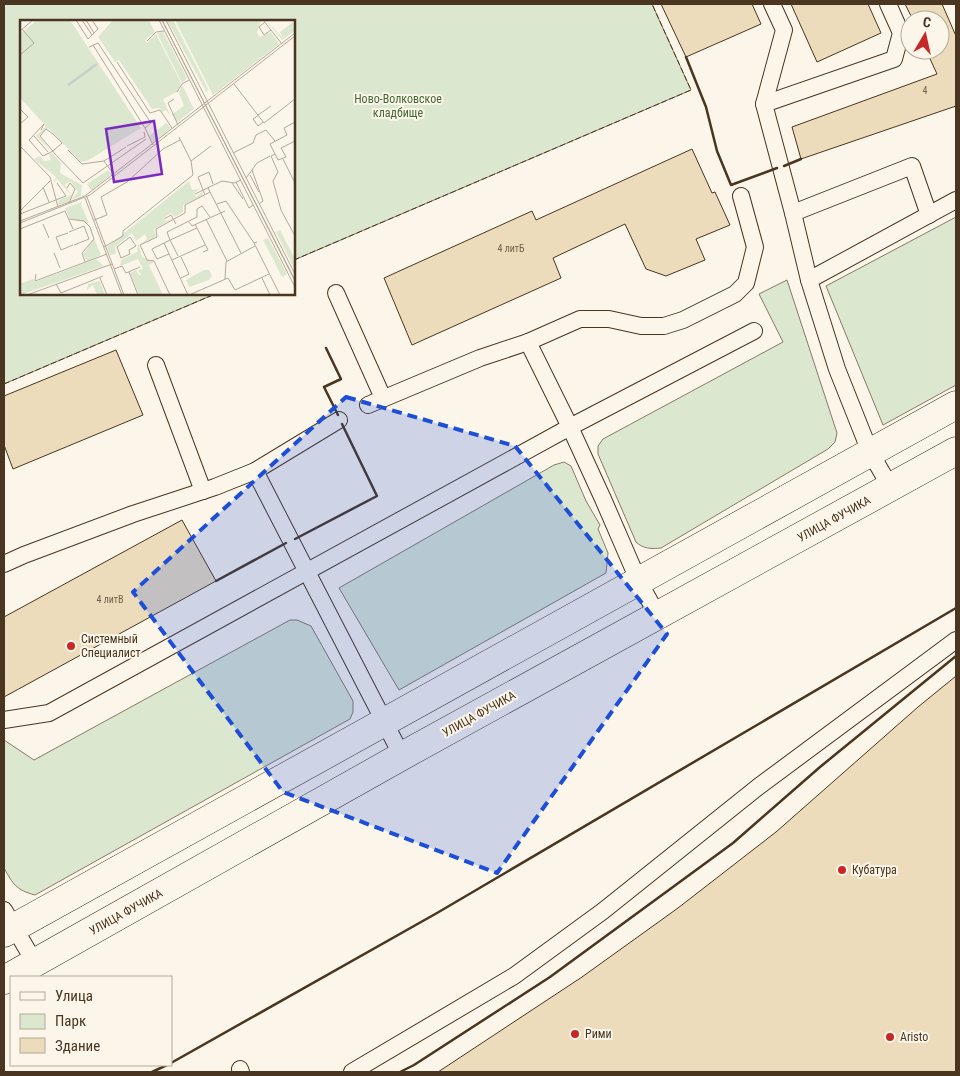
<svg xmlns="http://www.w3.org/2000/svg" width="960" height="1076" font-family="'Roboto Condensed',sans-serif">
<rect width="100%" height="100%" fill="#fbf6e9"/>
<g fill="#dce7d0" stroke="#887966">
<path d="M 4,4 L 652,4 L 691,90 L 294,260 L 294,21 L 21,21 L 21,294 L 215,294 L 4,384 Z"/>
<path d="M 956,217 L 956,385 L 883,425 L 826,286 Z"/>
<path d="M 787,280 L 837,433 L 835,442 L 828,449 L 661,548 C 652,549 643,549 636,542 L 598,454 L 598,446 L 603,439 L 783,342 L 759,294 Z"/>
<path d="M 564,462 L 571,466 L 586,501 L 600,525 L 598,529 L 608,553 L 606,573 L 399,690 L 339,588 L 554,465 Z"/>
<path d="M 290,620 L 297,620 L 311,626 L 353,701 L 353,712 L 350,719 L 35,895 C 16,890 13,884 4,868 L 4,740 L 34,760 Z"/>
</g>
<g fill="#ecdcbc" stroke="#4a3520">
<path d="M 661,4 L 752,4 L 761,24 L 686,57 Z"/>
<path d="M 791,4 L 868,4 L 881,33 L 817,62 Z"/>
<path d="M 905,4 L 942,4 L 956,36 L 956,106 L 801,159 L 792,127 L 937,74 L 926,50 L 940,50 L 940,20 L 913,20 Z"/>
<path d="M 692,149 L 712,193 L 715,192 L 730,225 L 696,239 L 705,260 L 666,276 L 646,269 L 625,224 L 553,258 L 561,278 L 412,345 L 384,278 L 532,211 L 536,220 Z"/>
<path d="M 116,350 L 143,415 L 13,469 L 4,445 L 4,396 Z"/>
<path d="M 182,520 L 216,581 L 4,697 L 4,617 Z"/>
<path d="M 956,676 L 956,1072 L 438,1072 L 582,977 L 678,908 L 776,832 L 918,707 Z"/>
</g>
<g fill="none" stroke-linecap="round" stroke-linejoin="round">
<defs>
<g id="service">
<path d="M 888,4 L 901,33 L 894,59 L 764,104 L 793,213 L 809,280 L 837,369 L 870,452 L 891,488"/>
<path d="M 764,104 L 784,30 L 772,4"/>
<path d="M 793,213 L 912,166 L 929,215"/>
<path d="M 809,280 L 956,200"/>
<path d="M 336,293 L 383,398"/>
<path d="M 528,342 L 570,427 L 603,499 L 639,582 L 658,616"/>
<path d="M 156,365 L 203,491"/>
<path d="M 368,405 L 480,358 L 528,342 L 580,319 L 609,319 L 641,326 L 664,326 L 683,320 L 735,294 L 746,283 L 755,247 L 741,196"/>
<path d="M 255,471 L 402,756"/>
<path d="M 4,564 L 24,555 L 133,514 L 215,487 L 255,471 L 339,420"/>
<path d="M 4,720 L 49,713 L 570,427 L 754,331"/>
<path d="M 4,910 L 35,963"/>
<path d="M 240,1069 L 241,1072"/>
<path d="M 352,1072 L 514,976 L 603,911 L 758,787 L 956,640"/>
</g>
<g id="minor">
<path d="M 4,933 L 956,405"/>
<path d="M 4,980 L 402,756 L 956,451"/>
</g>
</defs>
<use href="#service" stroke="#4a3520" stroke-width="18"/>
<use href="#minor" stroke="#4a3520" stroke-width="29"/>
<use href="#service" stroke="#fbf6e9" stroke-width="16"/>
<use href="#minor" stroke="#fbf6e9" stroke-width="28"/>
<g stroke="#4a3520" stroke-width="1" stroke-dasharray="6 2.5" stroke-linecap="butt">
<path d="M 294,260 L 691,90 L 652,4"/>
<path d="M 4,384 L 215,294"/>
</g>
<g stroke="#4a3520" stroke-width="2.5">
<path d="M 686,57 L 706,107 L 717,151 L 731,185 L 777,168"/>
<path d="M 784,166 L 801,159"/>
<path d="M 326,348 L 341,379 L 324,387 L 338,415"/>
<path d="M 295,539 L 377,496 L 342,424"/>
<path d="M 216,581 L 286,543"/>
<path d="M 171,1063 L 437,913 L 956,608"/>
<path d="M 152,1072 L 167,1065"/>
<path d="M 400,1072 L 414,1065 L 550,977 L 733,843 L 820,767 L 956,656"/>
</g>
</g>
<path fill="#1d4ed8" fill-opacity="0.2" stroke="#1d4ed8" stroke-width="4" stroke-dasharray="10 6" stroke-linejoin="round" d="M 346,397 L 515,446 L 667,634 L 497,873 L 283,792 L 133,592 Z"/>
<g fill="#c62828" stroke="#fbf6e9" stroke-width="2">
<circle cx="71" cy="646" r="5"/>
<circle cx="842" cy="870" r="5"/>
<circle cx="575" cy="1034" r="5"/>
<circle cx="890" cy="1037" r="5"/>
</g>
<g text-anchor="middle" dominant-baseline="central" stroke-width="4" stroke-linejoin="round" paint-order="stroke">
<g font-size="10" fill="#725f47">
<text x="925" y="90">4</text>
<text x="511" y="248">4 литБ</text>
<text x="110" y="599">4 литВ</text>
</g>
<g font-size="12" fill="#436837" stroke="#fbf6e9">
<text x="398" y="99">Ново-Волковское<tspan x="398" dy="14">кладбище</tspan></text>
</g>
<g font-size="12" fill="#4a3520" stroke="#fbf6e9">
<text transform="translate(834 519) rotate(-29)">УЛИЦА ФУЧИКА</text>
<text transform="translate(479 714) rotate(-29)">УЛИЦА ФУЧИКА</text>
<text transform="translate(126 912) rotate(-29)">УЛИЦА ФУЧИКА</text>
</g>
<g font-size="12" fill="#4a3520" stroke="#fbf6e9" text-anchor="start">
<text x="81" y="639">Системный<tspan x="81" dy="14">Специалист</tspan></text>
<text x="852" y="870">Кубатура</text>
<text x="585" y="1034">Рими</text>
<text x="900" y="1037">Aristo</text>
</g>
</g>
<g transform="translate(20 20)">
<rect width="275" height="275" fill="#fbf6e9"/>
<path d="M 17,0 L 50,0 L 121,108 L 67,141 L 61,142 L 28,108 L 19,116 L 31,131 L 16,116 L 26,106 L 0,78 L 0,14 ZM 93,0 L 129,0 L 135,12 L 125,20 L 127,23 L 136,14 L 161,63 L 157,72 L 143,79 L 151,97 L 146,90 L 142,92 L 140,88 L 132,89 L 99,40 L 95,42 L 78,17 ZM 147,0 L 153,0 L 188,69 L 187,73 ZM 155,0 L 241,0 L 237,13 L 240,17 L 251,12 L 259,24 L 193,75 ZM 246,0 L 263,18 L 260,12 L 273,2 L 275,11 L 262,20 ZM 143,12 L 167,58 L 162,63 L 137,13 ZM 162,65 L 174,89 L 157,102 L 152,94 L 164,86 L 159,73 ZM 146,103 L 151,108 L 133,123 L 129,116 ZM 32,133 L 41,143 L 40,153 L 62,165 L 61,176 L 51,180 L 58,172 L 50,161 L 45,165 L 52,176 L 48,182 L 39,185 L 38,181 L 51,175 L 37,159 L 33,164 L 36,157 L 14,139 L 20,136 L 24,141 L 31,140 L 29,134 ZM 88,150 L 92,154 L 71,171 L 67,164 ZM 169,161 L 172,170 L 180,169 L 174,173 L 176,177 L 182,172 L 183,175 L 163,185 L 163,192 L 155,197 L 151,193 L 143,198 L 145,201 L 152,199 L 134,209 L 136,217 L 121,224 L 127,219 L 125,214 L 116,221 L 112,213 L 95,227 L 96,234 L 90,235 L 87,227 ZM 62,182 L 61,185 L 69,203 L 50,199 L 45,188 ZM 260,210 L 275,239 L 275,250 L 256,212 ZM 74,218 L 81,235 L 67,241 L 63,234 ZM 248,218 L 267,254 L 262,257 L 243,220 ZM 118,222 L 122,237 L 134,242 L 129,245 L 143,275 L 119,275 L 110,253 L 116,250 L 119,255 L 121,255 L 118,250 L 123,249 L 118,239 L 100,246 L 101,240 L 117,232 ZM 76,239 L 84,246 L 0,275 L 0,259 L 2,263 L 13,259 L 15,262 ZM 184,250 L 189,250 L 192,256 L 189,260 L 169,267 L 166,260 ZM 79,261 L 80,262 L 85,275 L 77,275 L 73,265 L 67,270 L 68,264 Z" fill="#dce7d0"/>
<path fill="none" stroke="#c9cecd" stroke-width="2.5" d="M 48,65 L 77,44"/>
<path fill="none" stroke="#b4a999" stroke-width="1" d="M 56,0 L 68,19 L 78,9 L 72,0M 62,0 L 72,15M 66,0 L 74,13M 139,0 L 275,267M 142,0 L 275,260M 142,0 L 275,261M 146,0 L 275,254M 243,0 L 262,24M 245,2 L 239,7 L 244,15 L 251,10M 0,11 L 13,0M 127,21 L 136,12 L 144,11M 73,25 L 125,108M 69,27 L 78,23 L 131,103 L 125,108 L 133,125M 0,35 L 14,23 L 2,9M 97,42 L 130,93 L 140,90 L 152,108M 214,64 L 244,103 L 275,79M 157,72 L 162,64 L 169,60M 154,79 L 148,83 L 158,105M 0,89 L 8,97 L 0,104M 238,95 L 251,86M 239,95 L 233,99 L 238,106 L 243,102M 275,102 L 264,108 L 267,115 L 250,124 L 258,140 L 266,137 L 261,128 L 275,121M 21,110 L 24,104 L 9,120 L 23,136 L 33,131 L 42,123 L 33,114 L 26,109 L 20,116 L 32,130 L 33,131 L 34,133 L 63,163 L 126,119M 14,116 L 28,132M 0,126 L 30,157 L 38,187M 107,126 L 125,117 L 124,112M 48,130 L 62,144 L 84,141 L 94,155M 213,133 L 233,123 L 236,115 L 246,110 L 255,121M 255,134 L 251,136 L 258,152 L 253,161 L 261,190 L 275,216M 263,139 L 275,163M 84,141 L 106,127M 171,141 L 191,126M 232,150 L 237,143 L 250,136M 230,155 L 239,172M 226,158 L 232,150 L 243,181 L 239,184M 216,162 L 229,188 L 233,185M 212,163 L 223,179M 23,167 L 29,182M 47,168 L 50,163 L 55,169 L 49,183M 188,168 L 221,233M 175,174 L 202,161 L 214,163 L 221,160M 185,175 L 178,157 L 189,152 L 193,164M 67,177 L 104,275M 65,178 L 102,275M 197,184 L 206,181 L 234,223M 1,190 L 30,161M 45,191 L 53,209M 0,194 L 46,176 L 37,163M 49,199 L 64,201 L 70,207 L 74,219 L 62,233 L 65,242M 144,199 L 151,195 L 156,204M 186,199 L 207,241M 74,200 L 87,195 L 81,177 L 107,162 L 143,129 L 160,120M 0,201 L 65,176 L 275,13M 169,202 L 172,206 L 205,191M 0,203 L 70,175 L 275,16M 23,204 L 29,218M 175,204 L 188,230 L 183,232M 0,209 L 45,191M 49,212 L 64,206 L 69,219 L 54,225M 48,213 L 36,217 L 41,230 L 53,225M 110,217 L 116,226 L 109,230 L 110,234 L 101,238 L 97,227 ZM 150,220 L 177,208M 150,220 L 158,236M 237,222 L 234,223 L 260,275M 144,223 L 132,229 L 137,239 L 149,234M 84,227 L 103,216 L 103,211 L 173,155 L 171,141 L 159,117M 34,233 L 40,248M 152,240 L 185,225M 94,249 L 102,246 L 106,253 L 120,247M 109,252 L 118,275M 16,254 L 15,261 L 87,234M 80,258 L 87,275M 161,258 L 169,254 L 161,237M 242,258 L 250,275M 205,259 L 206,242 L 235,226M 36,264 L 41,273 L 83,256M 7,275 L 92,244M 150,275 L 134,241 L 127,240 L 120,225 L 137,217 L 136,209 L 165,193 L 165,185 L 190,172M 168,275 L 144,223 L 150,220 L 147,212 L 177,197 L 177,189 L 182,186 L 190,197M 169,275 L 208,258 L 215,270 L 249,254"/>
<path fill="#7b2cbf" fill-opacity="0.15" stroke="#7b2cbf" stroke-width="2.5" d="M 134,101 L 142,154 L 94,162 L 86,109 Z"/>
<rect width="275" height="275" fill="none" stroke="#4a3520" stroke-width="2.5"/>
</g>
<rect width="960" height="1076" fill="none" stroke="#4a3520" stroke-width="10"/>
<rect x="10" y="976" width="162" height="90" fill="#fbf6e9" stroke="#b4a999"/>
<rect x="20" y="992" width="25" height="8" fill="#fbf6e9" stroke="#b4a999"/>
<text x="55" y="1001" font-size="15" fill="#4a3520">Улица</text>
<rect x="20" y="1014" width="25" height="15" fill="#dce7d0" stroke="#b4a999"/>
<text x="55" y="1026" font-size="15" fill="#4a3520">Парк</text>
<rect x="20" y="1038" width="25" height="15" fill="#ecdcbc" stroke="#b4a999"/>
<text x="55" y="1051" font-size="15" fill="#4a3520">Здание</text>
<g transform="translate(925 35) rotate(9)"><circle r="24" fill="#fbf6e9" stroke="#b4a999"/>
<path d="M0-4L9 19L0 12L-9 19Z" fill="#c62828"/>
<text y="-8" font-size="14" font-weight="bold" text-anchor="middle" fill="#4a3520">С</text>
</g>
</svg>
